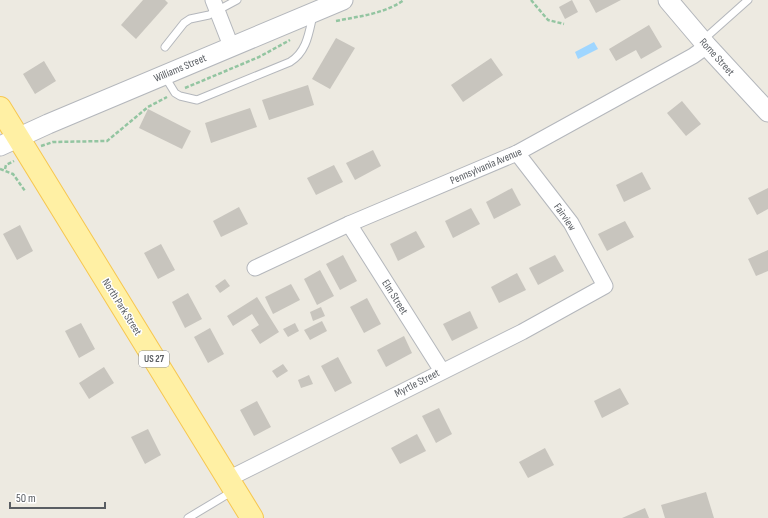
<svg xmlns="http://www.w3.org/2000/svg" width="768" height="518" font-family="'Sofia Sans Condensed',sans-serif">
<rect width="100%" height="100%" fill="#edeae1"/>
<path fill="#9fd6ff" d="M 594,42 L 598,49 L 578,59 L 575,52 Z"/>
<g fill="#c8c5be">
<path d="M 143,0 L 165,0 L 168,3 L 136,39 L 121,25 Z"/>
<path d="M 572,0 L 578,12 L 565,19 L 559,7 Z"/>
<path d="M 589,0 L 621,0 L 596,13 Z"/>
<path d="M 649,25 L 662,47 L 641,59 L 636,50 L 616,61 L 609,49 Z"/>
<path d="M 336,38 L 355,48 L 330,89 L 312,79 Z"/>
<path d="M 491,58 L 503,75 L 463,102 L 451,85 Z"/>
<path d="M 44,61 L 56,81 L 35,94 L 23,74 Z"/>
<path d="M 308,85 L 314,105 L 269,120 L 262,100 Z"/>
<path d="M 682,101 L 701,124 L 686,136 L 667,113 Z"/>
<path d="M 250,108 L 257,127 L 211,143 L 205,123 Z"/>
<path d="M 148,109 L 191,131 L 182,149 L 139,128 Z"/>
<path d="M 373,150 L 381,166 L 355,180 L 346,163 Z"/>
<path d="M 334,165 L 343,182 L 316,195 L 307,178 Z"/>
<path d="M 642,172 L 651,189 L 624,202 L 616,185 Z"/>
<path d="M 512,188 L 521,205 L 494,219 L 486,202 Z"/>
<path d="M 768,188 L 768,209 L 757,215 L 748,198 Z"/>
<path d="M 239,207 L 248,224 L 221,237 L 213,221 Z"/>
<path d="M 471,208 L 480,224 L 453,238 L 445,221 Z"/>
<path d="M 625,221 L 634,237 L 607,251 L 598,234 Z"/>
<path d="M 20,225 L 33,251 L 17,260 L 3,234 Z"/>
<path d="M 416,231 L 425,247 L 398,261 L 390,244 Z"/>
<path d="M 161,244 L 175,270 L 158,279 L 144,253 Z"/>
<path d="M 768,250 L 768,271 L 756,276 L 748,259 Z"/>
<path d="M 343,255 L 357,281 L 340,290 L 326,264 Z"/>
<path d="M 555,255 L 564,271 L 538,285 L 529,268 Z"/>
<path d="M 320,270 L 334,296 L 317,305 L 304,279 Z"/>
<path d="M 517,273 L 526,290 L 499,303 L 491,287 Z"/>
<path d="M 225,279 L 230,286 L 220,293 L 215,286 Z"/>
<path d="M 291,284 L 300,300 L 273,314 L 265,297 Z"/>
<path d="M 188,293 L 202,319 L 185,328 L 172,302 Z"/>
<path d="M 257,297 L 279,332 L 260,344 L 251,330 L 259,325 L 252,314 L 233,326 L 227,316 Z"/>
<path d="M 367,298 L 381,324 L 364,333 L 350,307 Z"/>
<path d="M 321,307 L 325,316 L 313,321 L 310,312 Z"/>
<path d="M 470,311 L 478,328 L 452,341 L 443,324 Z"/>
<path d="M 322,321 L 327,331 L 310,340 L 304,330 Z"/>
<path d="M 81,323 L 95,349 L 79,358 L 65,331 Z"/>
<path d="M 295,323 L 299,331 L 288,337 L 283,329 Z"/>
<path d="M 210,328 L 224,354 L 208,363 L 194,337 Z"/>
<path d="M 404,336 L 412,353 L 386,367 L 377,350 Z"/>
<path d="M 338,357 L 352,383 L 335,392 L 321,366 Z"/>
<path d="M 283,364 L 288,371 L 277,378 L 272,371 Z"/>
<path d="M 104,367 L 114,383 L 89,399 L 79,383 Z"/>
<path d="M 309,375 L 313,384 L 301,388 L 298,380 Z"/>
<path d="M 620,388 L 629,404 L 602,418 L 594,401 Z"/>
<path d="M 257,401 L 271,427 L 254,436 L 240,410 Z"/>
<path d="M 439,408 L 452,434 L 436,443 L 422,416 Z"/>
<path d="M 148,429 L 161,455 L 145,464 L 131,437 Z"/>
<path d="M 417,434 L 426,451 L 400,464 L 391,448 Z"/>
<path d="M 545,448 L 554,465 L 528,478 L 519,462 Z"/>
<path d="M 706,492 L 714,518 L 665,518 L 661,505 Z"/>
<path d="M 645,508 L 649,518 L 622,518 Z"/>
</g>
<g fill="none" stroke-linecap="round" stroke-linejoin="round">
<defs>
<g id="service">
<path d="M 703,40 L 748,0"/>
<path d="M 165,47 L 184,23 L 190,19 L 209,15 L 237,0"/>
<path d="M 164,75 L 175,93 L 180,96 L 197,100 L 290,62 C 307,52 309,32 313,15"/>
<path d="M 188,518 L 233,491"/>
</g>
<g id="minor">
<path d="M 213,0 L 231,46"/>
<path d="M 349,224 L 442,371"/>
<path d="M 255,268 L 349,224 L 517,153 L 693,56 L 707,46"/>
<path d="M 228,479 L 522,332 L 605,286 L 571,223 L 517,153"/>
</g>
<g id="tertiary">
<path d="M 668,0 L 707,46 L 768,112"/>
<path d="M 0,146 L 48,124 L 343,0"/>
</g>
<path id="primary" d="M 0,108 L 252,518"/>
</defs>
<use href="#service" stroke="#b4b7bc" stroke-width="9"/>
<use href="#minor" stroke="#b4b7bc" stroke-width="17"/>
<use href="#tertiary" stroke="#b4b7bc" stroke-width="21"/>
<use href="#primary" stroke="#f7c750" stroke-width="24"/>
<g stroke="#93c5a1" stroke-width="2.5" stroke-dasharray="4 2" stroke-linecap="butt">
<path d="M 531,0 L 548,20 L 564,24"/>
<path d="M 336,21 C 360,16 384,14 404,0"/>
<path d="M 185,88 L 259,57 L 290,40"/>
<path d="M 41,146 L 53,142 L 107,141 L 148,107 L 167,97"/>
<path d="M 0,169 L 13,174 L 25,191"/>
<path d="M 5,169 L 6,165 L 14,161"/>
</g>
<use href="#service" stroke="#fff" stroke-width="7"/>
<use href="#minor" stroke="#fff" stroke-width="15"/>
<use href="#tertiary" stroke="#fff" stroke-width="19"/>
<use href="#primary" stroke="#fff0a4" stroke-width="22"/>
</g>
<g text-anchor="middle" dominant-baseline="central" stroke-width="3" stroke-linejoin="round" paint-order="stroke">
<rect fill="#fff" stroke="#8c8e92" stroke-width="1" x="139" y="351" width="30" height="16" rx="3"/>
<g font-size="10" font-weight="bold" fill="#5a5e63">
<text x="154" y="359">US 27</text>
</g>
<g font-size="11" fill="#5a5e63" stroke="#fff">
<text transform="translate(717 57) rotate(48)">Rome Street</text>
<text transform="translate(180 68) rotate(-23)">Williams Street</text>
<text transform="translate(486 166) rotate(-23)">Pennsylvania Avenue</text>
<text transform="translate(565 217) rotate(55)">Fairview</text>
<text transform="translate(395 297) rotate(58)">Elm Street</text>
<text transform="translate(122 307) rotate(58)">North Park Street</text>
<text transform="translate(417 383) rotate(-27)">Myrtle Street</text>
</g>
</g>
<path d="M10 502v6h95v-6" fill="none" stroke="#5a5e63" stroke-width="2"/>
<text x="16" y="502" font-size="12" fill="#5a5e63" stroke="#ffffff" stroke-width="3" paint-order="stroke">50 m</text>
</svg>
